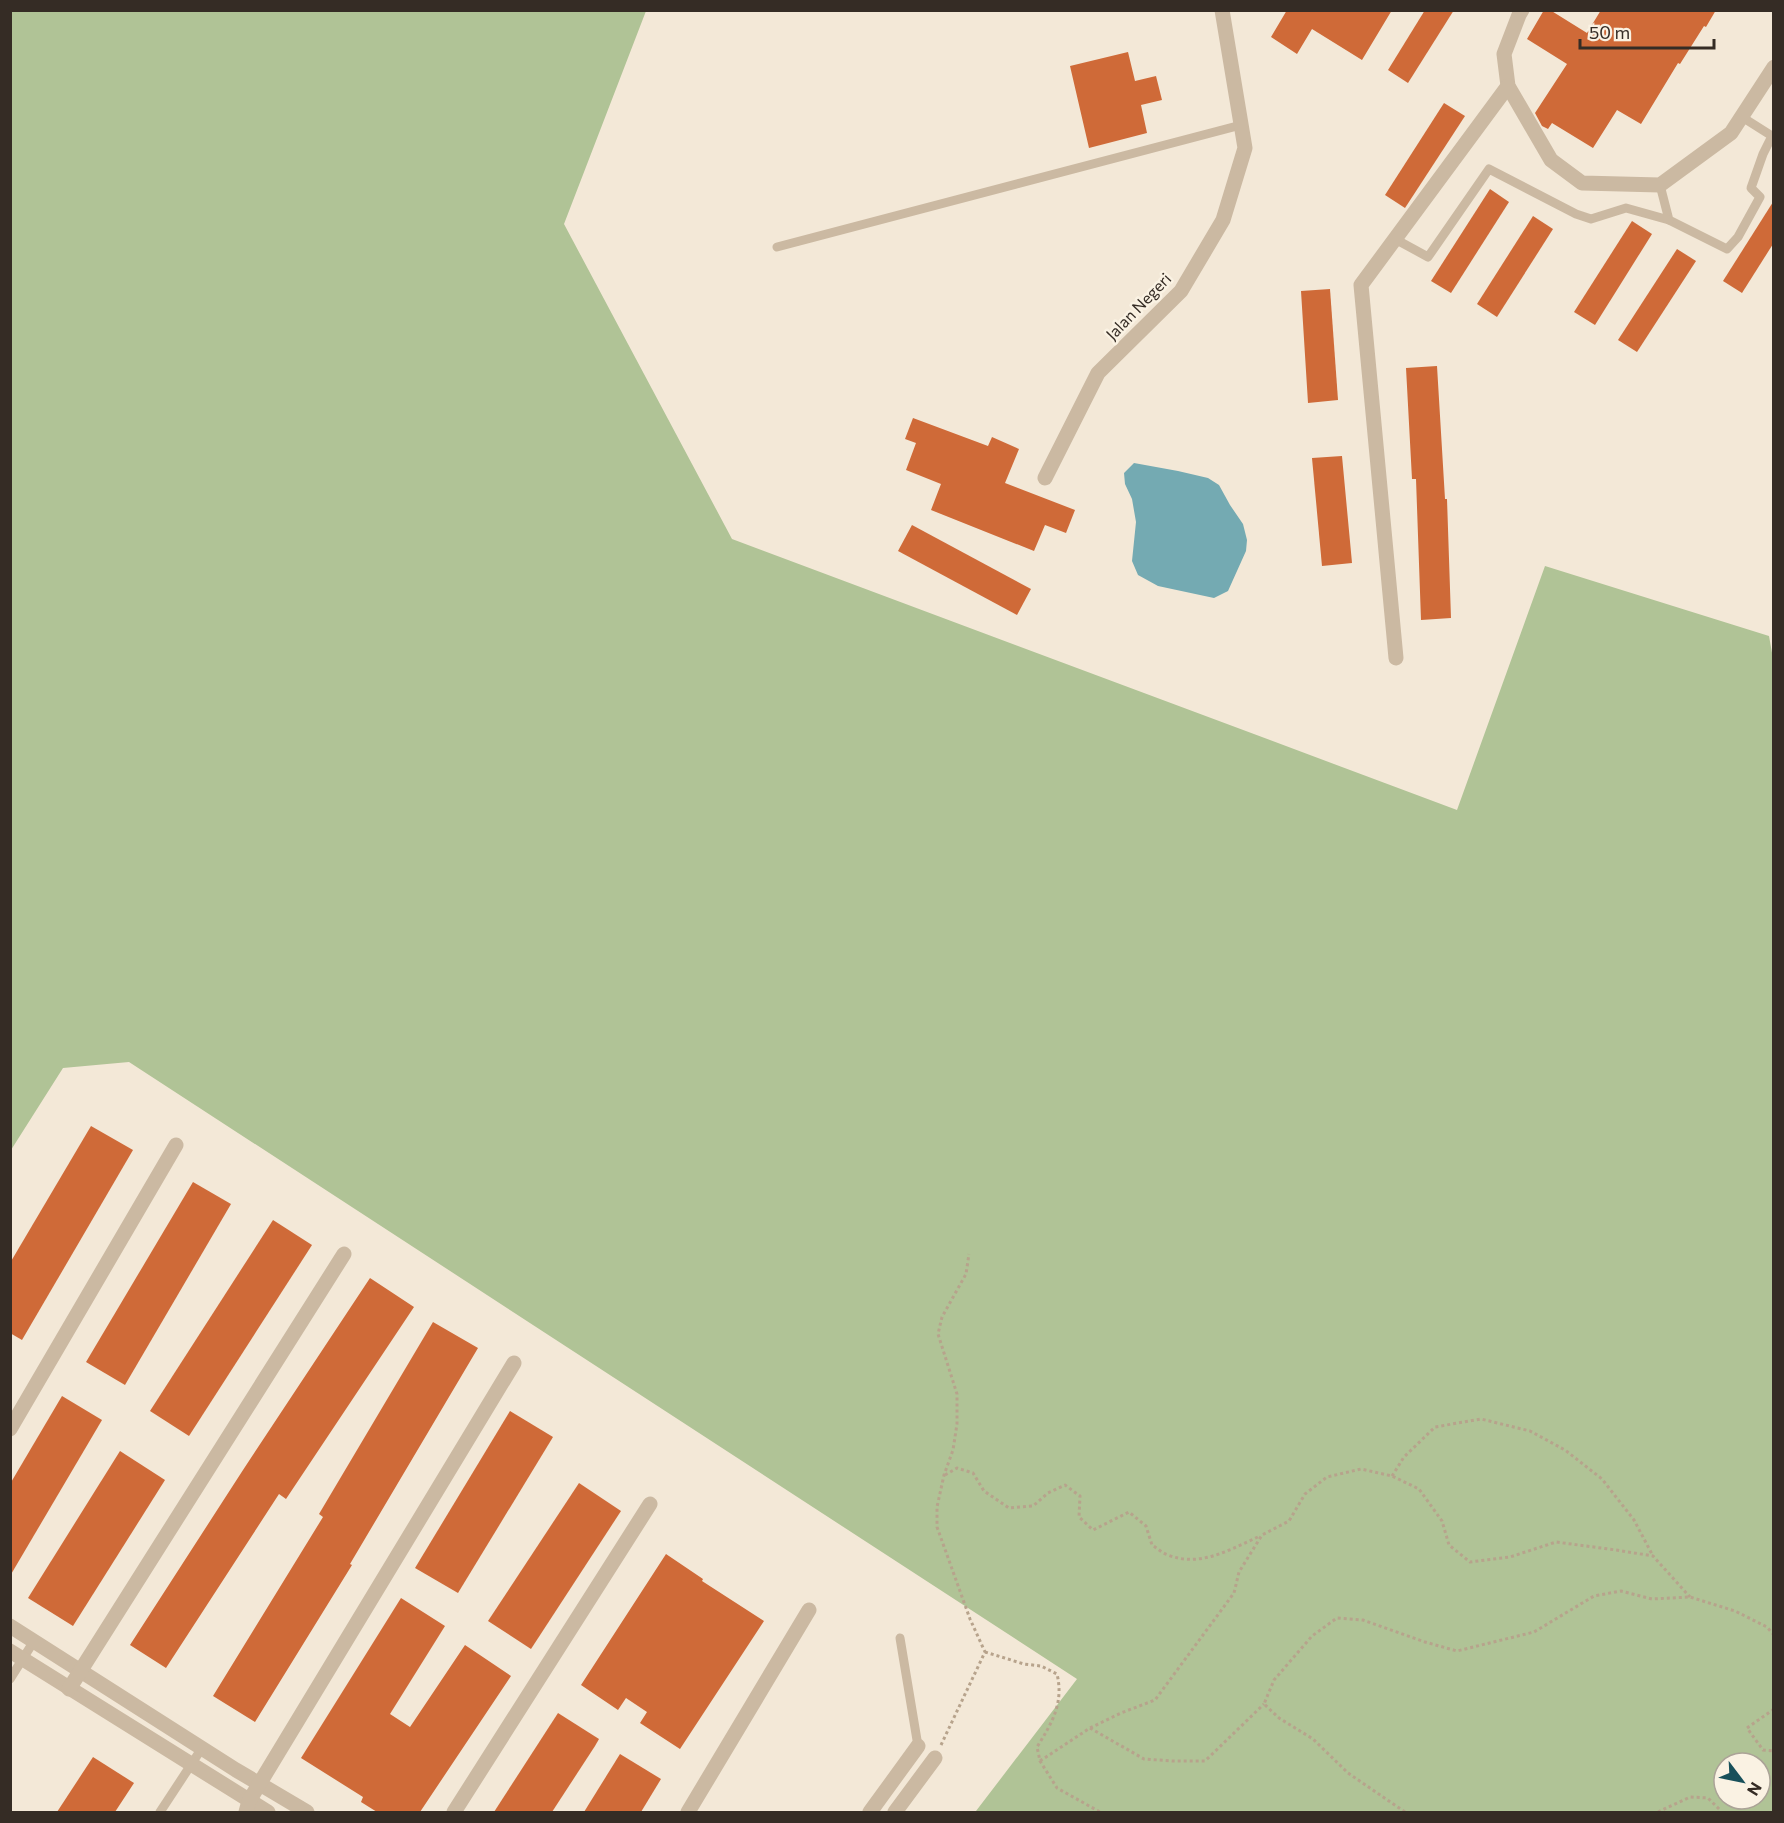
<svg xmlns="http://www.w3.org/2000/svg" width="1784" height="1823" font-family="Commissioner,sans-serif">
<rect width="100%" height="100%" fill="#f3e8d7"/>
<path fill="#b0c396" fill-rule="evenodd" d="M 11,10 L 646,11 L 564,224 L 732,539 L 1457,810 L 1545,566 L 1769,636 L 1774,664 L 1773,1812 L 978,1812 L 976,1811 L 1077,1679 L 129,1062 L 63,1068 L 11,1150 ZM 1724,1763 L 1760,1763 L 1760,1799 L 1724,1799 Z"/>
<path fill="#74aab2" d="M 1134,463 L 1178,471 L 1208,478 L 1219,485 L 1230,505 L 1243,524 L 1247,540 L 1246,551 L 1228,591 L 1214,598 L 1158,586 L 1138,575 L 1132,561 L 1136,522 L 1132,499 L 1125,484 L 1124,473 Z"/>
<g fill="#cf6a38">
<path d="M 1287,10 L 1392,10 L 1362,60 L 1312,29 L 1297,54 L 1271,37 Z"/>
<path d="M 1425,10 L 1454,10 L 1408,83 L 1388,70 Z"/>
<path d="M 1544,10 L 1550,10 L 1587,33 L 1601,10 L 1716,10 L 1706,27 L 1704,26 L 1680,64 L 1678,63 L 1641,124 L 1617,110 L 1593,148 L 1552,123 L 1548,129 L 1542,126 L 1535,113 L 1567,64 L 1527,39 Z"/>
<path d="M 1128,52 L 1135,81 L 1156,76 L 1162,100 L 1141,105 L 1147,133 L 1089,148 L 1070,66 Z"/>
<path d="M 1444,103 L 1465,116 L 1405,208 L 1385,195 Z"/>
<path d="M 1490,189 L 1509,202 L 1451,293 L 1431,281 Z"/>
<path d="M 1773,202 L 1773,244 L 1742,293 L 1723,281 Z"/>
<path d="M 1533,216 L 1553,229 L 1497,317 L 1477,304 Z"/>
<path d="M 1632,221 L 1652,234 L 1595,325 L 1574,312 Z"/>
<path d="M 1677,249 L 1696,261 L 1637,352 L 1618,340 Z"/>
<path d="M 1330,289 L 1338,400 L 1308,403 L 1301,291 Z"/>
<path d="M 1437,366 L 1445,499 L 1447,499 L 1451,618 L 1421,620 L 1416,479 L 1412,479 L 1406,368 Z"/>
<path d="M 913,418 L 988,446 L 992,437 L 1019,449 L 1005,483 L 1075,510 L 1066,533 L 1045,525 L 1034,551 L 931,510 L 941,484 L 906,470 L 916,443 L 905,439 Z"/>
<path d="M 1342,456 L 1352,563 L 1322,566 L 1312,458 Z"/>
<path d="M 912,525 L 1031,589 L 1017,615 L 898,551 Z"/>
<path d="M 91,1126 L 133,1150 L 22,1340 L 10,1333 L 10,1263 Z"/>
<path d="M 193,1182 L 231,1204 L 125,1385 L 86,1362 Z"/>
<path d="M 273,1220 L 312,1245 L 189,1436 L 150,1411 Z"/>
<path d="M 370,1278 L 414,1307 L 286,1499 L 279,1494 L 166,1668 L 130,1645 L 243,1470 Z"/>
<path d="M 433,1322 L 478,1348 L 350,1564 L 352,1565 L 255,1722 L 213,1696 L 323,1517 L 319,1514 Z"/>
<path d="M 62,1396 L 102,1420 L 10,1576 L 10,1484 Z"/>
<path d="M 510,1411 L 553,1437 L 458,1593 L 415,1568 Z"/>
<path d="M 120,1451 L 165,1480 L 73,1626 L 28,1598 Z"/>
<path d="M 579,1483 L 621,1511 L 531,1649 L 488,1621 Z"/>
<path d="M 666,1554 L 703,1579 L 702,1581 L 764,1621 L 680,1749 L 640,1723 L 647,1712 L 626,1698 L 618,1710 L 581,1685 Z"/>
<path d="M 401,1598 L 445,1626 L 390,1714 L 410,1727 L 465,1645 L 511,1676 L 420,1812 L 377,1812 L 361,1802 L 363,1797 L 301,1758 Z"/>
<path d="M 558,1713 L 599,1739 L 595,1746 L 552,1812 L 494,1812 Z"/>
<path d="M 620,1754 L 661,1779 L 641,1812 L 584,1812 Z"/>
<path d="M 93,1757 L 134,1783 L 115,1812 L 57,1812 Z"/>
</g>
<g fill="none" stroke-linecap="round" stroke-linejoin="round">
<g stroke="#b7a38c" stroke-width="3" stroke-dasharray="3 3" stroke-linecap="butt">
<path d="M 945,1475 L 957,1468 L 973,1473 L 984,1491 L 1009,1508 L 1033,1506 L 1048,1493 L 1065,1485 L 1080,1496 L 1079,1517 L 1093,1530 L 1129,1512 L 1146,1526 L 1152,1545 C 1157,1548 1162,1553 1168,1555 C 1200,1568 1231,1549 1260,1536"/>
<path d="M 1392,1476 L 1404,1457 L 1435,1427 L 1481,1419 L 1530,1431 L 1565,1450 L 1602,1479 L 1634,1520 L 1653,1556"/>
<path d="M 985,1652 L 1024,1664 L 1041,1666 L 1057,1674 C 1064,1703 1052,1723 1037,1747 L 1040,1761 L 1057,1788 L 1100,1812"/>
<path d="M 1774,1709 L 1747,1728 L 1763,1750 L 1774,1751"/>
<path d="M 1090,1728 L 1144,1759 L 1173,1761 L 1205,1761 L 1264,1704"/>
<path d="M 941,1745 L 985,1652 L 970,1619 L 937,1527 L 937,1507 L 944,1475 L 953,1450 L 957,1424 L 957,1394 L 938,1334 L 942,1317 L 966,1274 L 969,1254"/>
<path d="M 1040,1761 L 1090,1728 L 1121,1713 L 1155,1700 L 1234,1593 L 1239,1572 L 1262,1535 L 1289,1521 L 1305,1494 L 1327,1477 L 1361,1469 L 1392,1476 L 1419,1489 L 1442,1521 L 1449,1545 L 1470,1562 L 1510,1557 L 1556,1542 L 1616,1550 L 1653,1556 L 1690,1597"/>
<path d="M 1405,1812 L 1348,1773 L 1313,1739 L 1279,1718 L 1264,1704 L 1274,1680 L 1312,1636 L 1337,1618 L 1363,1620 L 1425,1642 L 1457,1651 L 1534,1632 L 1594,1596 L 1621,1591 L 1652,1599 L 1690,1597 L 1735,1611 L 1767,1627 L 1774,1635"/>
<path d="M 1658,1812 L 1690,1797 L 1708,1798 L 1720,1810 L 1719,1812"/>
</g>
<g stroke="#cbb9a2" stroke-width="9">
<path d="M 1660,185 L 1669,220 L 1727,249 L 1738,237 L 1760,197 L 1751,188 L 1763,154 L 1772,136 L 1742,117"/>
<path d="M 1395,239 L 1428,257 L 1489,169 L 1576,214 L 1591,219 L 1626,208 L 1669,220"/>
<path d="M 777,247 L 1241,125"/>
<path d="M 900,1638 L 918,1746"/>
<path d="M 10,1679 L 34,1641"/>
<path d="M 160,1812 L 202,1748"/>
</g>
<g stroke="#cbb9a2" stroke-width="15">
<path d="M 1522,10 L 1519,15 L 1504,54 L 1508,86 L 1551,160 L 1582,183 L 1660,185 L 1731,133 L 1774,67"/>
<path d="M 1045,478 L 1098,373 L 1181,291 L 1223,220 L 1245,148 L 1222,10"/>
<path d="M 1396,658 L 1361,285 L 1508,86"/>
<path d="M 10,1429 L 176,1145"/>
<path d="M 10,1626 L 236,1770 L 307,1812"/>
<path d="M 10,1651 L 268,1812"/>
<path d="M 69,1689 L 344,1254"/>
<path d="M 246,1812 L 249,1801 L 514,1363"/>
<path d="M 454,1812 L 650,1504"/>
<path d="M 688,1812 L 809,1610"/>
</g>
<g stroke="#cbb9a2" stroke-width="15">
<path d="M 870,1812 L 918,1746"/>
<path d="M 895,1812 L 935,1758"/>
</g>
</g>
<g text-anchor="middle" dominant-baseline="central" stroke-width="5" stroke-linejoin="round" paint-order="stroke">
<g font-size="16" fill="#352c25" stroke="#faf2e3">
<text transform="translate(1138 306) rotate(-46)">Jalan Negeri</text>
</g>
</g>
<rect width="1784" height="1823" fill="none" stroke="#352c25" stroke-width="24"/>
<g transform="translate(1742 1781) rotate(122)"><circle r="28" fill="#faf2e3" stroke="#aba397" stroke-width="1.5"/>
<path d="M0-4.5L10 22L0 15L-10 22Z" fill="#18505a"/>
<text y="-9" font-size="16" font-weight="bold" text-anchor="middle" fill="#352c25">N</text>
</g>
<path d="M1580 39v9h134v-9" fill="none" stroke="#352c25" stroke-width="3"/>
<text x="1589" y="39" font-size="18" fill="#352c25" stroke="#faf2e3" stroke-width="4.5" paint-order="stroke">50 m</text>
</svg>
